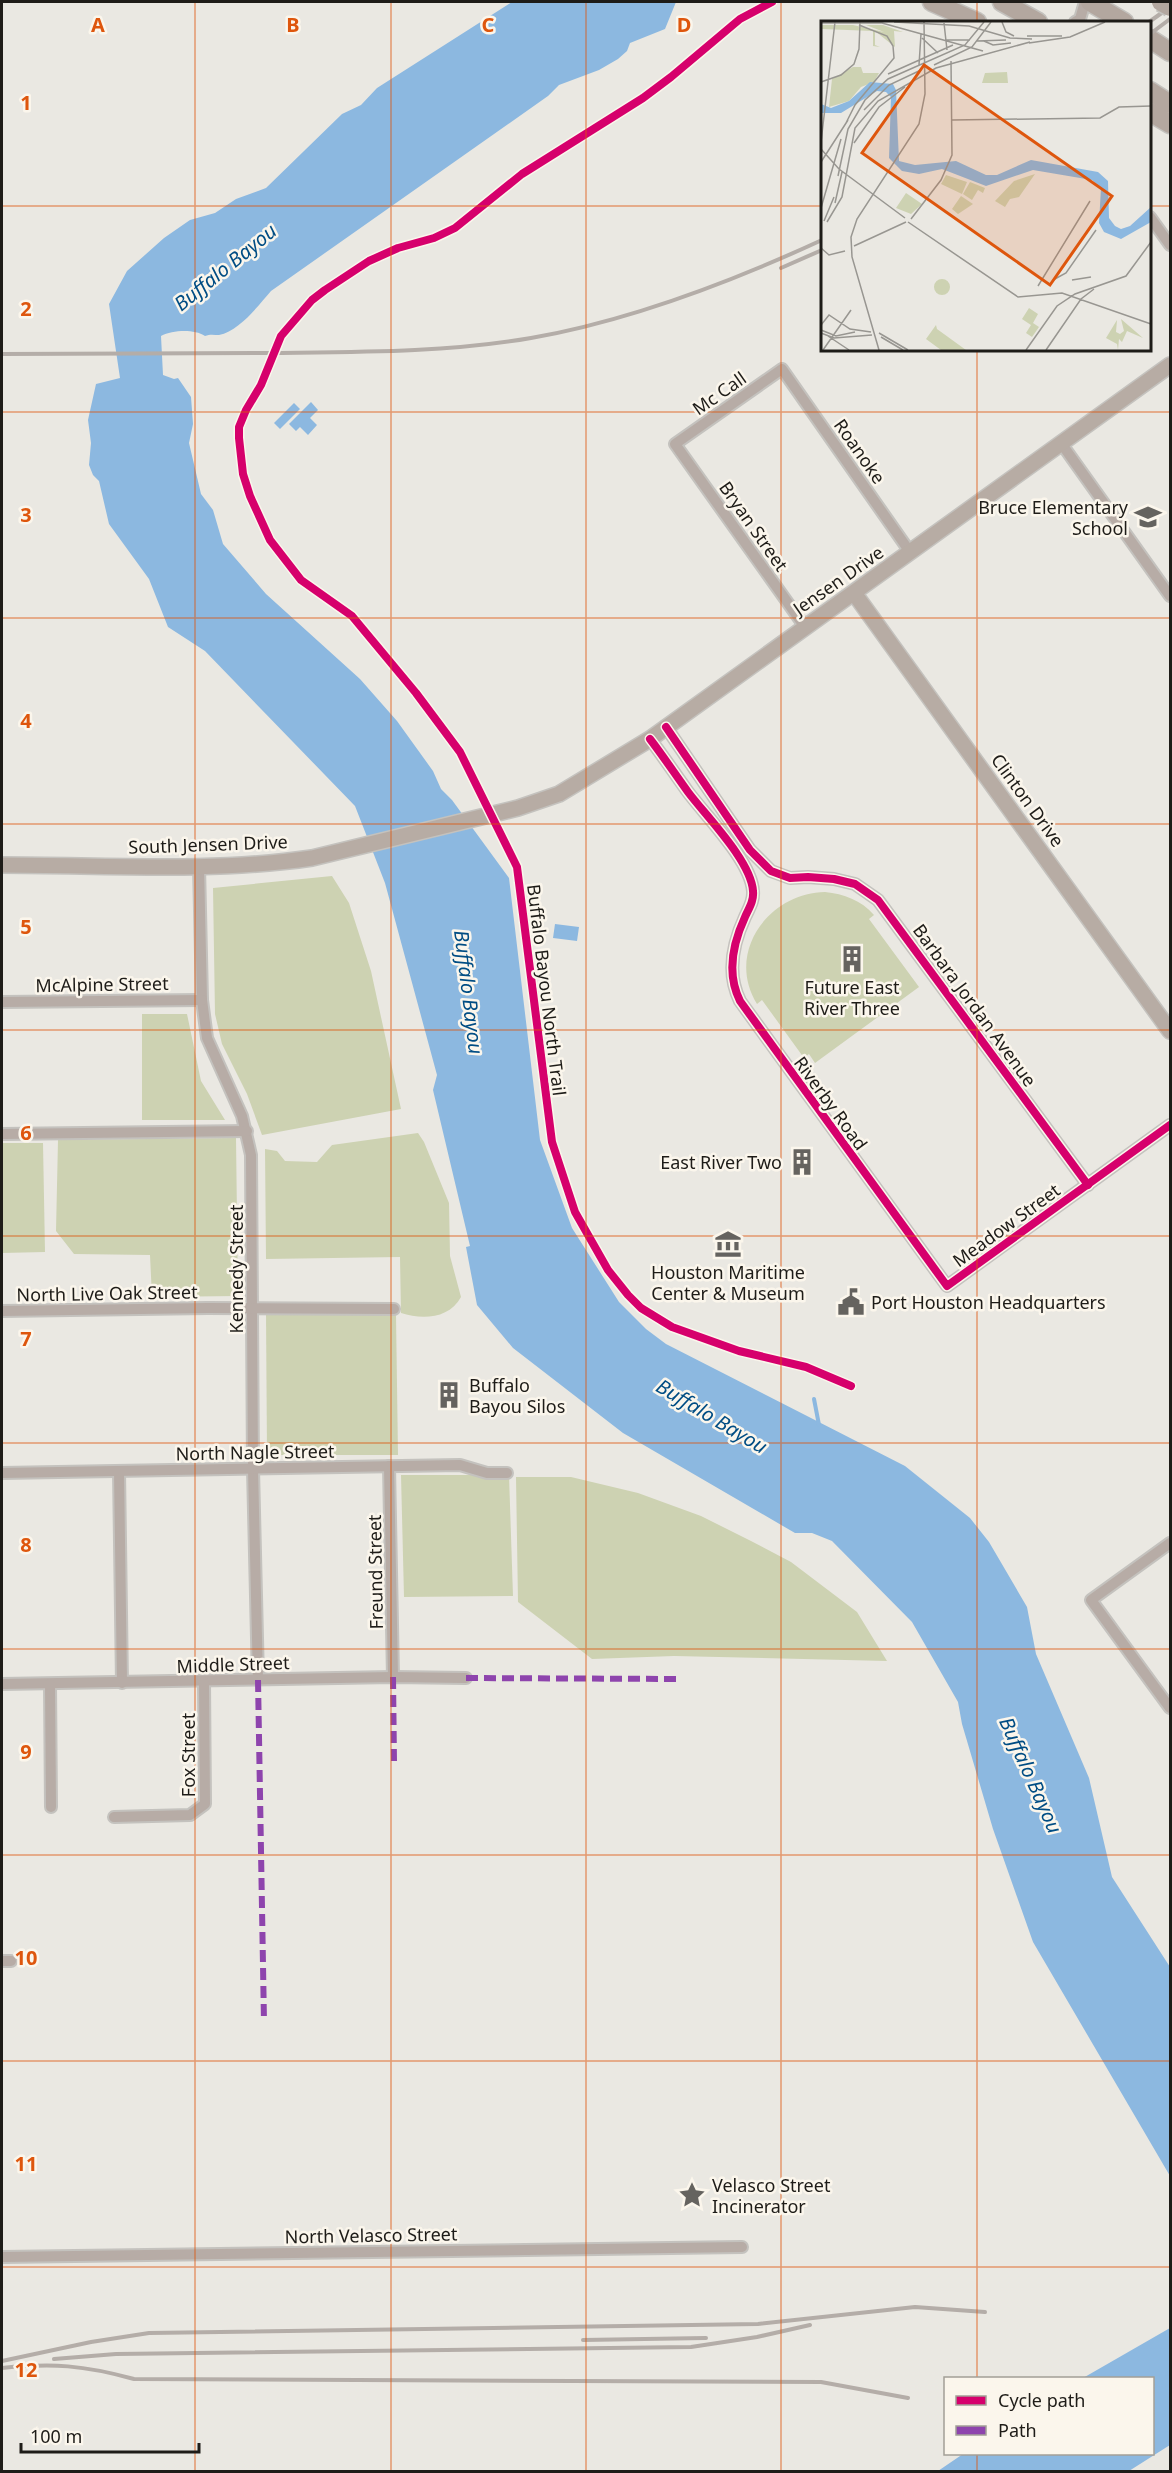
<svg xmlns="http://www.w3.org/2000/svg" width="1172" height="2473" font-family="'Noto Sans',sans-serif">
<rect width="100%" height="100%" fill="#eae8e2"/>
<g fill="#cdd2b2">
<path d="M 332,876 L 349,903 L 371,971 L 401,1109 L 262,1135 L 247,1094 L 222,1044 L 215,1014 L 213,888 Z"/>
<path d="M 825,892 C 844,894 861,900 874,915 L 869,919 L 919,987 L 815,1063 L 809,1054 L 804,1058 L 762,1000 L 757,1004 C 725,952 769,893 825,892 Z"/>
<path d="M 142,1014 L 187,1014 L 201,1081 L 225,1120 L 142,1120 Z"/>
<path d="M 418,1133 L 424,1142 L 449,1203 L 450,1256 L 461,1297 C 449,1319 422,1320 401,1313 L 400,1257 L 266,1259 L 265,1149 L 277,1151 L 285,1161 L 317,1162 L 332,1145 Z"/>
<path d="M 236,1138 L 238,1296 L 152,1297 L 150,1255 L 74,1254 L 56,1231 L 58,1140 Z"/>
<path d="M 2,1143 L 43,1143 L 45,1252 L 2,1253 Z"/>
<path d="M 266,1313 L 396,1315 L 398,1455 L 267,1455 Z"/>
<path d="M 401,1475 L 509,1475 L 513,1596 L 404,1597 Z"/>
<path d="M 516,1477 L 571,1477 L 638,1493 L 701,1516 L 751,1541 L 791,1562 L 857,1612 L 887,1661 L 674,1656 L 592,1659 L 518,1602 Z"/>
</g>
<g fill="#8cb8e0">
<path d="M 512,2 L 676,2 L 665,29 L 630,43 L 627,51 L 618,59 L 599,70 L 559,85 L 548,96 L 271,291 C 258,306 239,331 219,335 C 214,335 210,334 205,336 C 194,329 173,330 161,336 L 163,375 L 174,379 L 178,378 L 191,397 L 193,424 L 189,443 L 201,494 L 213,510 L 223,544 L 266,594 L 360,679 L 397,721 L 433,771 L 441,789 L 452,800 L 509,878 L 540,1140 L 572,1228 L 619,1302 L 646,1329 L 666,1344 L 905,1466 L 970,1518 L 989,1542 L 1027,1607 L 1036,1654 L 1089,1778 L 1112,1877 L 1170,1967 L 1170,2176 L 1033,1942 L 993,1829 L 962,1724 L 958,1702 L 912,1622 L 832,1541 L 812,1533 L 795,1533 L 623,1433 L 513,1348 L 477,1305 L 466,1247 L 470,1246 L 433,1090 L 437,1075 L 385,883 L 355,806 L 205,651 L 168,627 L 149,579 L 109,524 L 99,481 L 93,475 L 89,465 L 91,443 L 88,420 L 96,384 L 120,378 L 109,304 L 127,271 L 164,238 L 190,220 L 215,213 L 236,199 L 266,188 L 342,114 L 361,105 L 377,88 Z"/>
<path d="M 311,402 L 318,410 L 310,418 L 317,425 L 308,435 L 300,427 L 296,431 L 289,424 Z"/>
<path d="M 294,403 L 300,409 L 280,429 L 274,423 Z"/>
<path d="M 555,924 L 579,927 L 577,941 L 553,938 Z"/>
<path d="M 1170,2328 L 1170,2445 L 1129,2471 L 938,2471 L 963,2454 L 1152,2454 L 1152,2378 L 1083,2378 Z"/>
</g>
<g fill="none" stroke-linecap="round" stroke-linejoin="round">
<path stroke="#8cb8e0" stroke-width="4" d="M 814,1399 L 819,1425"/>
<defs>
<g id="street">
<path d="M 1075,22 L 1080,19 L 1085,2"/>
<path d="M 1150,217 L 1170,245"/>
<path d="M 1061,443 L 1170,596"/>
<path d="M 805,627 L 675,444 L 782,369 L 910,552"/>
<path d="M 666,727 L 750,850 L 771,871 L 790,878 L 808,877 L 834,879 L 855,884 L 878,900 L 1088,1185"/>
<path d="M 650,739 C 663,756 675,774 688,792 C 706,816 751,861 753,891 C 754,901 749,908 745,917 C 733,943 726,973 740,1001 L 947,1286 L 1170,1125"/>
<path d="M 199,866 L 202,1000 L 207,1038 L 242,1116 L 251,1155 L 253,1469 L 258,1680"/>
<path d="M 2,1002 L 202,1000"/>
<path d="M 2,1134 L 247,1131"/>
<path d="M 2,1311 L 208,1308 L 394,1309"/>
<path d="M 389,1466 L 393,1677"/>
<path d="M 119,1471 L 122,1683"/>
<path d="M 2,1473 L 460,1465 L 487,1473 L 507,1473"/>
<path d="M 1170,1543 L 1091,1600 L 1170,1708"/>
<path d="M 2,1684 L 393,1677 L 466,1678"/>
<path d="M 50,1684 L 51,1807"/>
<path d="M 114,1817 L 190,1815 L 205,1804 L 204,1682"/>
<path d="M 2,1961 L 11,1961"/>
<path d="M 2,2257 L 742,2247"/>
</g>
<g id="secondary">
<path d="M 854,593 L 1170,1031"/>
<path d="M 2,865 C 104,865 210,873 312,858 L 518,808 L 559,794 L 650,739 L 1170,365"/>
</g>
<g id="highway">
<path d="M 932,2 L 977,22"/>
<path d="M 1002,2 L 1038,22"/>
<path d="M 1090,2 L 1124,22"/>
<path d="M 1150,39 L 1170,52"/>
<path d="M 1150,91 L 1170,104"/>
<path d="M 1150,112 L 1170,124"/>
</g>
</defs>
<use href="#street" stroke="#c4c2be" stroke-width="14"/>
<use href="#secondary" stroke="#c4c2be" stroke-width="18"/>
<use href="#highway" stroke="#c4c2be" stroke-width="21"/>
<use href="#street" stroke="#b7aca6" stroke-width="10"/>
<use href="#secondary" stroke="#b7aca4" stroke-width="15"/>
<use href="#highway" stroke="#b3a79f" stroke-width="18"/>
<g stroke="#b4ada8" stroke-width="4">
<path d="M 1149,22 L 1170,7"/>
<path d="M 1150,34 L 1170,19"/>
<path d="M 781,268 L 822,250"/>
<path d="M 2,354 C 91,354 180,353 269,353 C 357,352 444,353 531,338 C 628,321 733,281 822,240"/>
<path d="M 583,2340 L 706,2338"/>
<path d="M 54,2359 L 116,2354 L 691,2347 L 757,2337 L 810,2325"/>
<path d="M 2,2361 L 91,2342 L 149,2333 L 758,2324 L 915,2307 L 985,2312"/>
<path d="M 2,2368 C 53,2363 83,2365 134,2379 L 821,2382 L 908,2398"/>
</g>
<defs>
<path id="highway-bridge" d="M 1161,2 L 1170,7"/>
</defs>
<use href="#highway-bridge" stroke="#c4c2be" stroke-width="21" stroke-linecap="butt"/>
<use href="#highway-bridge" stroke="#b3a79f" stroke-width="18"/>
<g stroke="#8e44ad" stroke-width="6" stroke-dasharray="12 6" stroke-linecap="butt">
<path d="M 393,1677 L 394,1762"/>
<path d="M 466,1678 L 680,1679"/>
<path d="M 258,1680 L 264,2022"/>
</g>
<defs>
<g id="cycleway">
<path d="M 772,2 L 740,19 L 671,77 L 643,98 L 522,174 L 455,228 L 434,238 L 398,248 L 369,261 L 325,290 L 312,300 L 281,336 L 261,385 L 246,410 L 239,427 L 239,438 L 243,474 L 250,496 L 270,540 L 301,580 L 352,616 L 416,693 L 460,752 L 517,867 L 552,1142 L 575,1212 L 608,1270 L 628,1295 L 641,1308 L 672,1327 L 739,1351 L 806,1367 L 851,1386"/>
<path d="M 666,727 L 750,850 L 771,871 L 790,878 L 808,877 L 834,879 L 855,884 L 878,900 L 1088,1185"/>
<path d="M 650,739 C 663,756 675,774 688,792 C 706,816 751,861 753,891 C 754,901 749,908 745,917 C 733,943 726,973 740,1001 L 947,1286 L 1170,1125"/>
</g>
</defs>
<use href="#cycleway" stroke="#fbf6ec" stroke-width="11"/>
<use href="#cycleway" stroke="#d6006c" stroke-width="8"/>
</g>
<path fill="none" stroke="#de560d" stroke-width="1.5" stroke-opacity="0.55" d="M 195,2 L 195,2472M 391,2 L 391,2472M 586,2 L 586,2472M 781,2 L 781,2472M 977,2 L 977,22M 2,206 L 822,206M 1150,206 L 1170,206M 977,350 L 977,2378M 2,412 L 1170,412M 2,618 L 1170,618M 2,824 L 1170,824M 2,1030 L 1170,1030M 2,1236 L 1170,1236M 2,1443 L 1170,1443M 2,1649 L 1170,1649M 2,1855 L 1170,1855M 2,2061 L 1170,2061M 2,2267 L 1170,2267M 977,2454 L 977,2472"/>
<defs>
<symbol id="school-bare" viewBox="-9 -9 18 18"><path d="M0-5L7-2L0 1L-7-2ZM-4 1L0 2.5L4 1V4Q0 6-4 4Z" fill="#65635f" stroke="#fbf6ec" stroke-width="2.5" paint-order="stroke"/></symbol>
<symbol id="building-bare" viewBox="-9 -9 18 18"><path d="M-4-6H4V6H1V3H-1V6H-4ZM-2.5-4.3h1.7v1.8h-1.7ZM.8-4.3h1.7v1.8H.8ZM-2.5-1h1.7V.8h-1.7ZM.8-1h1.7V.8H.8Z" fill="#65635f" stroke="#fbf6ec" stroke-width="2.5" paint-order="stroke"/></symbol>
<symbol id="museum-bare" viewBox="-9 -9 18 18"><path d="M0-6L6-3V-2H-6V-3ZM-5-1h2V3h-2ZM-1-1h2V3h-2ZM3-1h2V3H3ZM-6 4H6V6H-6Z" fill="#65635f" stroke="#fbf6ec" stroke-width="2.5" paint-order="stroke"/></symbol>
<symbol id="civic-bare" viewBox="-9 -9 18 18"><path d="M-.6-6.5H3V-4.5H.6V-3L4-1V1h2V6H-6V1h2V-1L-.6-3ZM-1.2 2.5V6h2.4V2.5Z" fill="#65635f" stroke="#fbf6ec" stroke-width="2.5" paint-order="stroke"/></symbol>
<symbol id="sight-bare" viewBox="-9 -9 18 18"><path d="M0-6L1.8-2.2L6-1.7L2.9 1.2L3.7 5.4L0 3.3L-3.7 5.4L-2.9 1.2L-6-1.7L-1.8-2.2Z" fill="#65635f" stroke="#fbf6ec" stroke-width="2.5" paint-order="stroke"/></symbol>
</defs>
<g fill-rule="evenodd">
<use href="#school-bare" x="1129" y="498" width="38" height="38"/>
<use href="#building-bare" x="833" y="940" width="38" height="38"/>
<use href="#building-bare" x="783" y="1143" width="38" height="38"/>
<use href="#museum-bare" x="709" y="1225" width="38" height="38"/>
<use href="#civic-bare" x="832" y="1283" width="38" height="38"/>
<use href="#building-bare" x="430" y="1376" width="38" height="38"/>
<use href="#sight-bare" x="673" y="2176" width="38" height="38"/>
</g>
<g text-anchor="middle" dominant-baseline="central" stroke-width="5" stroke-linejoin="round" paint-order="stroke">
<g font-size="18" fill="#1e1c18" stroke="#fbf6ec">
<text transform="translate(719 393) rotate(-35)">Mc Call</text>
<text transform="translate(860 451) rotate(55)">Roanoke</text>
<text transform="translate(754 526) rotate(55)">Bryan Street</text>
<text transform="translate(838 580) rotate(-35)">Jensen Drive</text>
<text transform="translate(1028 800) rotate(54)">Clinton Drive</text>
<text transform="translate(208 844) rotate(-2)">South Jensen Drive</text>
<text transform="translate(102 984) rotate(-1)">McAlpine Street</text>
<text transform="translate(547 990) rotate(83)">Buffalo Bayou North Trail</text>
<text transform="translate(975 1005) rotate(54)">Barbara Jordan Avenue</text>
<text transform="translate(831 1103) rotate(54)">Riverby Road</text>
<text transform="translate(1006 1225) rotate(-36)">Meadow Street</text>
<text transform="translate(236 1269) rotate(-90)">Kennedy Street</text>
<text transform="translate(107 1293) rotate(-1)">North Live Oak Street</text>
<text transform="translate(255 1452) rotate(-1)">North Nagle Street</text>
<text transform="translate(375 1572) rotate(-91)">Freund Street</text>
<text transform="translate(233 1664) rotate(-2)">Middle Street</text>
<text transform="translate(188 1755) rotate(-90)">Fox Street</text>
<text transform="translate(371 2235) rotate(-1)">North Velasco Street</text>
</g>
<g font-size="18" fill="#1e1c18" stroke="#fbf6ec" text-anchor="start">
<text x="1128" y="507" text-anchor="end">Bruce Elementary<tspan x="1128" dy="21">School</tspan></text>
<text x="852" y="987" text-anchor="middle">Future East<tspan x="852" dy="21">River Three</tspan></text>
<text x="782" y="1162" text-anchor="end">East River Two</text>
<text x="728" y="1272" text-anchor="middle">Houston Maritime<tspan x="728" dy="21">Center &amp; Museum</tspan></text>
<text x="871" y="1302">Port Houston Headquarters</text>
<text x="469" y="1385">Buffalo<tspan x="469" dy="21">Bayou Silos</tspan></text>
<text x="712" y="2185">Velasco Street<tspan x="712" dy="21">Incinerator</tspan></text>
</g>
<g font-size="20" font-style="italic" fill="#004d84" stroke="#fbf6ec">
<text transform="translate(225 267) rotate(-39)">Buffalo Bayou</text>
<text transform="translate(469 992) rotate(83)">Buffalo Bayou</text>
<text transform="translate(712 1416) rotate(31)">Buffalo Bayou</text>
<text transform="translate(1031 1775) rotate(66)">Buffalo Bayou</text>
</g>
</g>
<g transform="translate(821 21)">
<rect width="330" height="330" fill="#eae8e2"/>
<path d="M 0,4 L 32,4 L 63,11 L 45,4 L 62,4 L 82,11 L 73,10 L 74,26 L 54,10 L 54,24 L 59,26 L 52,25 L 52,10 L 1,8 ZM 32,46 L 40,46 L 42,52 L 58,52 L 53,61 L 40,66 L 28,80 L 8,86 L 11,58 ZM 186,51 L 187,62 L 161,62 L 164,52 ZM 214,153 L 198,176 L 189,178 L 184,186 L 174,180 L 193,160 ZM 125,154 L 146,161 L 141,173 L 120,163 ZM 149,161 L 164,167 L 162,172 L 157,169 L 151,179 L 142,173 ZM 85,172 L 101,183 L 90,193 L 75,187 ZM 140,175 L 152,183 L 137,193 L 131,188 ZM113 266a8 8 0 1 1 16 0a8 8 0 1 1-16 0ZM 208,287 L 217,293 L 212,302 L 218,306 L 211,316 L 205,312 L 210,304 L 201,298 ZM 300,298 L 322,317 L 306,310 L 301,321 L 298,318 L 297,329 L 296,323 L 285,317 L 296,299 L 295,311 L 299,313 L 303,310 ZM 115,304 L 116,308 L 145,329 L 120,329 L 105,318 Z" fill="#cdd2b2"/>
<path d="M 49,61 L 72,63 L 75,69 L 78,140 L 94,144 L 135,140 L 165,154 L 176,154 L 210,139 L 277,151 L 287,160 L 288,197 L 294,205 L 300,208 L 309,205 L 330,186 L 330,201 L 300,218 L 283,211 L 278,202 L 280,167 L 271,159 L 212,149 L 165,165 L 121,148 L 98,153 L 81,150 L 68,137 L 70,76 L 65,71 L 56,70 L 20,92 L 0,92 L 0,83 L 10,87 L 28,80 Z" fill="#8cb8e0"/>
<path fill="none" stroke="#989691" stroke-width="1.5" d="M 73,1 L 148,5 L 189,17 L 211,18M 181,1 L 185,11 L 193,15M 0,2 L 61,2 L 162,30M 123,2 L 126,29M 206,15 L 241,15M 101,17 L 117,32M 124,19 L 149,19M 156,20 L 185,19M 163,20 L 172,24 L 190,22M 208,22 L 249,16 L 284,1M 98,44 L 100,13M 113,44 L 151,26 L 170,1M 67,53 L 132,24M 0,61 L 20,54 L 33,43 L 38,28 L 39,1M 43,89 L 68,64 L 100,49M 131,99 L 279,97 L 298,86 L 330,85M 25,102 L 34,84 L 73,37 L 72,25 L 66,15 L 38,4M 0,121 L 14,1M 33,122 L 58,86 L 84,66M 0,128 L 18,148 L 84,197M 0,141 L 27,99M 17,155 L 27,108 L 44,79 L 67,58 L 144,24 L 163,1M 14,182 L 21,151M 0,187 L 20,118M 90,198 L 120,159 L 131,134 L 130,40M 3,200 L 13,176M 6,201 L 21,176 L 34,107 L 57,80 L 115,47 L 209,21M 87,201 L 197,276 L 241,272 L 330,303M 33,225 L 85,201M 0,227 L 8,234 L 24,230M 232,259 L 245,252 L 275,209M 251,259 L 270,256M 217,265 L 269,180M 0,304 L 8,294 L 29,308 L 50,311M 0,309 L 15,315 L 34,311M 0,312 L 13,317 L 51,314M 58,312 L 87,329M 7,315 L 28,329M 60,316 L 82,329M 2,329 L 30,289M 58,329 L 31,236 L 30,216 L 36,198 L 98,103 L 104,73 L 103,1M 205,329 L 236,285 L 254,273 L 305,255 L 330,221M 225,329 L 260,278 L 273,268"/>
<path fill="#de560d" fill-opacity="0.15" stroke="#de560d" stroke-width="3" d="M 103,44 L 291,175 L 229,264 L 41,132 Z"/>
<rect width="330" height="330" fill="none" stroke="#1e1c18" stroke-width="3"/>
</g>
<g font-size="20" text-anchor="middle" font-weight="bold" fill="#de560d" stroke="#fbf6ec" stroke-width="5" stroke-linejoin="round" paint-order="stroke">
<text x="98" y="32">A</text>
<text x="293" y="32">B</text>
<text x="488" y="32">C</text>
<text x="684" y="32">D</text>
<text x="26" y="110">1</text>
<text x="26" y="316">2</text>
<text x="26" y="522">3</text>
<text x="26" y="728">4</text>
<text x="26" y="934">5</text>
<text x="26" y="1140">6</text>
<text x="26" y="1346">7</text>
<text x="26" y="1552">8</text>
<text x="26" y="1759">9</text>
<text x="26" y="1965">10</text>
<text x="26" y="2171">11</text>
<text x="26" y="2377">12</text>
</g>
<rect width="1172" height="2473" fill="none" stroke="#1e1c18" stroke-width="6"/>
<rect x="944" y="2377" width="210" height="78" fill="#fbf6ec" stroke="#a39f97" stroke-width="1.5"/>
<rect x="956" y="2396" width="30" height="9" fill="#d6006c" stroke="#a39f97" stroke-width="1.5"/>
<text x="998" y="2407" font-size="18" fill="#1e1c18">Cycle path</text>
<rect x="956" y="2426" width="30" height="9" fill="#8e44ad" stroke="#a39f97" stroke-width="1.5"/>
<text x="998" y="2437" font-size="18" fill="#1e1c18">Path</text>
<path d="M21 2443v9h178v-9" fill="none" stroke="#1e1c18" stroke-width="3"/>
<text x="30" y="2443" font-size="18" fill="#1e1c18" stroke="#fbf6ec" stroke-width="4.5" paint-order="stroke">100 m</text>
</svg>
